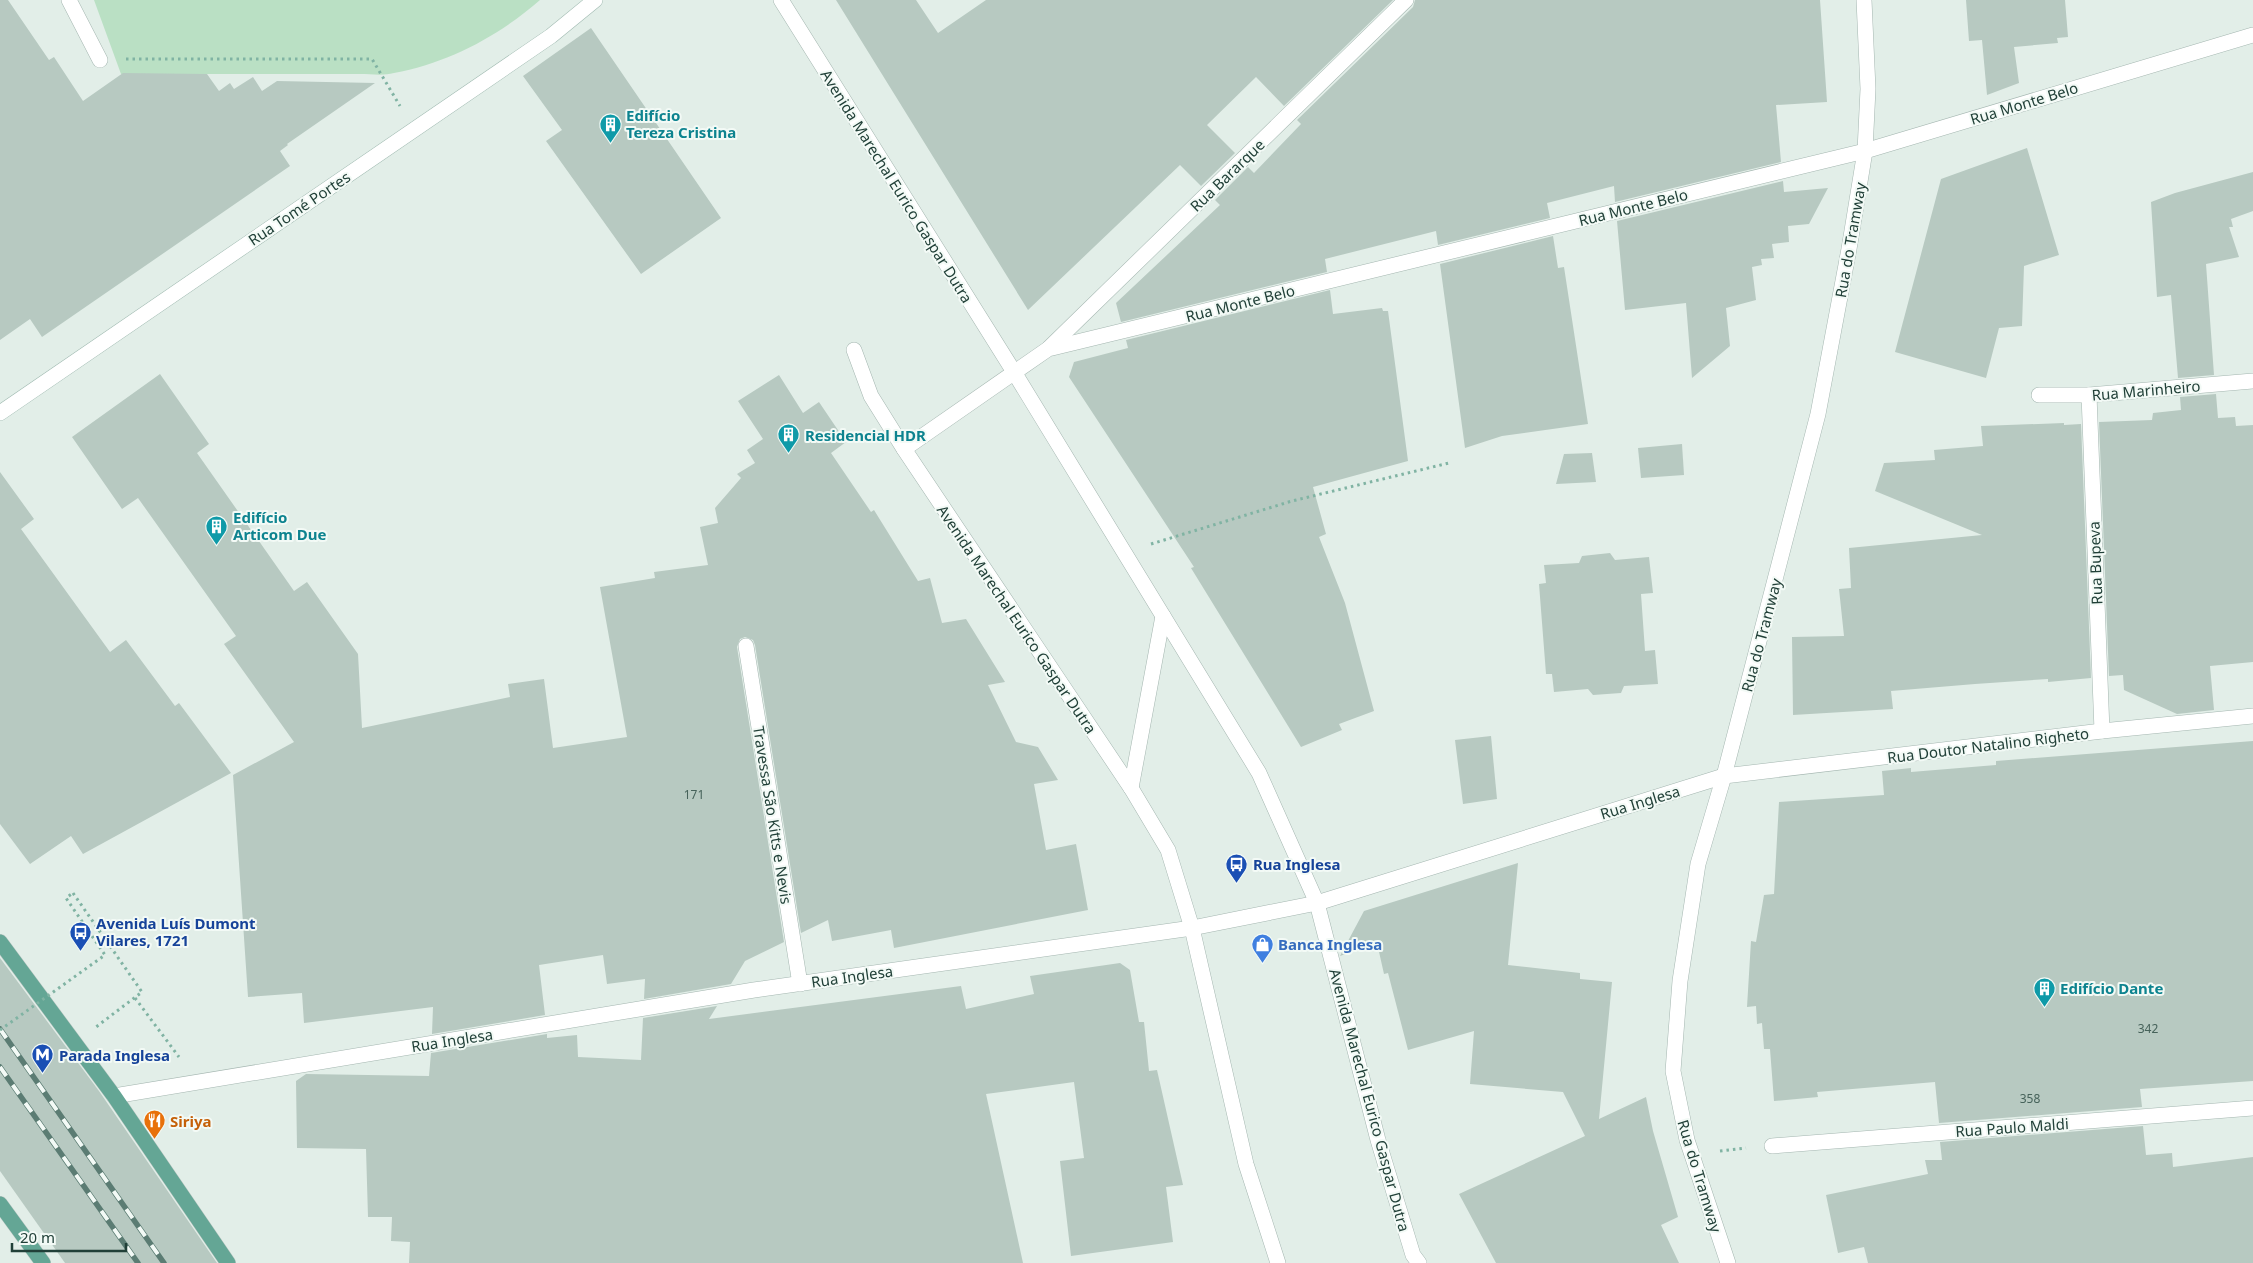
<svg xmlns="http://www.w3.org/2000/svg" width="2253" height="1263" font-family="'Noto Sans',sans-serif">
<rect width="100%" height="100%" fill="#e2eee8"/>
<path fill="#bae0c4" d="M 94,0 L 540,0 C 499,36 448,63 394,73 C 383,76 371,74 360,74 L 121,74 Z"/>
<g fill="#b7c9c1">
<path d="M 0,0 L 8,0 L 49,60 L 54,57 L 83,101 L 123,73 L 207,74 L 219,91 L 230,83 L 234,89 L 253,77 L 262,91 L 277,81 L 375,83 L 287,144 L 288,145 L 280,151 L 290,166 L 42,337 L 30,319 L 0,340 Z"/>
<path d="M 836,0 L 916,0 L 938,33 L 986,0 L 1393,0 L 1284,106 L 1256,77 L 1207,125 L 1235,153 L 1201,186 L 1180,165 L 1028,310 Z"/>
<path d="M 1415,0 L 1820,0 L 1827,102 L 1776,105 L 1781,162 L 1615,202 L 1614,186 L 1547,203 L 1550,218 L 1438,245 L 1436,231 L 1325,259 L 1327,272 L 1121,322 L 1116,303 L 1220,205 L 1215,200 L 1248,167 L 1254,173 L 1301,124 L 1297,120 L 1413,7 Z"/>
<path d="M 1966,0 L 2065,0 L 2068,37 L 2057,38 L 2058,43 L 2014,47 L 2019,83 L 1987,95 L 1982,40 L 1969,41 Z"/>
<path d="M 591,28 L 721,218 L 641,274 L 546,141 L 562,130 L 523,76 Z"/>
<path d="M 2027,148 L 2059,255 L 2024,266 L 2022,326 L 1999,328 L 1986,378 L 1895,352 L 1941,179 Z"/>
<path d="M 2253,172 L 2253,211 L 2231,219 L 2233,227 L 2229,227 L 2239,257 L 2206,264 L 2214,375 L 2178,378 L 2171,295 L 2157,297 L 2151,202 L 2175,193 Z"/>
<path d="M 1783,181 L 1784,192 L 1828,188 L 1809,224 L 1788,226 L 1789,242 L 1772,244 L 1774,258 L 1761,259 L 1762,265 L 1752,267 L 1756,300 L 1726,308 L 1730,346 L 1692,378 L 1686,303 L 1625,310 L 1617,221 Z"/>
<path d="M 1553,236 L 1558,268 L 1564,267 L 1588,424 L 1502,436 L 1465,448 L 1440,264 Z"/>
<path d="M 1330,290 L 1333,314 L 1382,308 L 1383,311 L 1388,311 L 1408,461 L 1313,487 L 1326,534 L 1319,537 L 1345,603 L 1374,711 L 1339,724 L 1342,730 L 1301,747 L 1191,568 L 1194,567 L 1069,377 L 1074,362 L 1128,348 L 1126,340 Z"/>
<path d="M 160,374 L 209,444 L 197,453 L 294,591 L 307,582 L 358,654 L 362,728 L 510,697 L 508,684 L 544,679 L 553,748 L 627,737 L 600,587 L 655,578 L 654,572 L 708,565 L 700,527 L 718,523 L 715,508 L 741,478 L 737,474 L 755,463 L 747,450 L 763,439 L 738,401 L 779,375 L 803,413 L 819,402 L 846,442 L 831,453 L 871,512 L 874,510 L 918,581 L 930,578 L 942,623 L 966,619 L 1005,682 L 988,685 L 1016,742 L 1038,747 L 1058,780 L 1034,784 L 1046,850 L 1076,844 L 1088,910 L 894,948 L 891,930 L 832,941 L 828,920 L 801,933 L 755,645 L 753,640 L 745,637 L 740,639 L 737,647 L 784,942 L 745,961 L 731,984 L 644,999 L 645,979 L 607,984 L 603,955 L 539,965 L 545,1015 L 432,1034 L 433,1007 L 304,1023 L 302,993 L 248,997 L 233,775 L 294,742 L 224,644 L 236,636 L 138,498 L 122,509 L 72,437 Z"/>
<path d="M 2216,394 L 2218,418 L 2235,417 L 2236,426 L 2253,425 L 2253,662 L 2210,666 L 2214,710 L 2177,714 L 2124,690 L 2123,675 L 2109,676 L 2099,422 L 2152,420 L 2153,413 L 2181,410 L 2180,397 Z"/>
<path d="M 2064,423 L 2064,425 L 2081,424 L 2091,678 L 2048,682 L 2048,679 L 1975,684 L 1891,691 L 1893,709 L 1793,715 L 1792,637 L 1844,636 L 1839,589 L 1851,588 L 1849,548 L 1982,535 L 1875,491 L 1884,463 L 1935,460 L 1934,450 L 1983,446 L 1981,426 Z"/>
<path d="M 1682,444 L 1684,475 L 1641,478 L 1638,448 Z"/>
<path d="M 1592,453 L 1596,482 L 1556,484 L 1564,454 Z"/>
<path d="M 0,472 L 34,519 L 21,529 L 110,652 L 126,640 L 175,706 L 179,703 L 231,773 L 83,854 L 71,836 L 30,864 L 0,824 Z"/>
<path d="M 1610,553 L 1615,560 L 1649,557 L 1653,593 L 1641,594 L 1645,651 L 1655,650 L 1658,684 L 1624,686 L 1621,693 L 1593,695 L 1588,689 L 1554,692 L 1552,674 L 1546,674 L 1539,584 L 1546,583 L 1544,565 L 1579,563 L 1582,556 Z"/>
<path d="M 1491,736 L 1497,799 L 1463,804 L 1455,740 Z"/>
<path d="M 2253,741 L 2253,1081 L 2140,1089 L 2142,1107 L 1939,1123 L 1935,1082 L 1817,1092 L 1818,1097 L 1774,1101 L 1770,1049 L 1764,1049 L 1762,1023 L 1757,1024 L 1756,1006 L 1747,1007 L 1751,941 L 1756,942 L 1764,895 L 1774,894 L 1779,802 L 1884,795 L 1882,771 L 1911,768 L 1911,772 L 1996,765 L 1996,761 Z"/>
<path d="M 1518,863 L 1508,965 L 1580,973 L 1580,979 L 1612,982 L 1599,1119 L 1646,1097 L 1653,1131 L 1678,1217 L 1661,1225 L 1679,1263 L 1496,1263 L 1459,1194 L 1585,1136 L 1563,1092 L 1470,1084 L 1474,1031 L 1408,1050 L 1388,973 L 1384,974 L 1377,943 L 1340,956 L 1364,911 Z"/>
<path d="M 0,958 L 99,1091 L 217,1263 L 65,1263 L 0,1171 Z"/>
<path d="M 1120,963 L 1130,970 L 1139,1022 L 1144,1022 L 1149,1071 L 1157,1070 L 1183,1185 L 1166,1187 L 1173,1242 L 1071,1256 L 1060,1161 L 1084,1158 L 1074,1082 L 986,1094 L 1023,1263 L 409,1263 L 410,1242 L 391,1241 L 392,1217 L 368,1217 L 366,1149 L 297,1148 L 296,1081 L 306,1074 L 429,1076 L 431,1053 L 547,1034 L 547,1038 L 577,1035 L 578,1057 L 641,1060 L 643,1018 L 717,1006 L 709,1019 L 961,986 L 966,1009 L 1034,994 L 1030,976 Z"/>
<path d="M 2143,1126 L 2146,1155 L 2172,1153 L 2173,1167 L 2253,1157 L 2253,1263 L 1868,1263 L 1864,1247 L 1838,1253 L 1826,1195 L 1928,1174 L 1925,1160 L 1942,1160 L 1940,1142 Z"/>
</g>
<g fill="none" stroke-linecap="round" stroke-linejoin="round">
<defs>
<path id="service" d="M 2039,395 L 2089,395"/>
<g id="minor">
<path d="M 69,0 L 100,60"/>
<path d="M 781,0 L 1014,372 L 1259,773 L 1317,903 L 1378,1140 L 1413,1255 L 1419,1263"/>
<path d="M 1049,348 L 1406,0"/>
<path d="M 854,350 L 871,396 L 904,449 L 1131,788 L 1168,850 L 1192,928 L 1246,1164 L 1278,1263"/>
<path d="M 904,449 L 1048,349 L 1865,151 L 2253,35"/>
<path d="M 746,646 L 800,984"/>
<path d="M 2102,731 L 2089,395 L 2253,381"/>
<path d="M 1131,788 L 1163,616"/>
<path d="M 114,1096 L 754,990 L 1192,928 L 1317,903 L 1724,776 L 2102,731 L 2253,716"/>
<path d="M 1772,1146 L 2253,1108"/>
<path d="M 1728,1263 L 1687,1140 L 1673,1071 L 1680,981 L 1698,864 L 1724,776 L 1818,414 L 1849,249 L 1865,151 L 1868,89 L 1864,0"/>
</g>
<path id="secondary" d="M 0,413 L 551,36 L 595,0"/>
<g id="primary">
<path d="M 0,942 L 114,1096 L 228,1263"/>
<path d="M 0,1204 L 43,1263"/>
</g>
</defs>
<use href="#service" stroke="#a4b6b0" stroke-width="16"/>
<use href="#minor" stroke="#a4b6b0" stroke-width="16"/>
<use href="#secondary" stroke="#a0bab1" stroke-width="16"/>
<use href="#primary" stroke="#c1cac7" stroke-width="16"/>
<g stroke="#80b3a3" stroke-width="3" stroke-dasharray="2.5 4" stroke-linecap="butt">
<path d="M 126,59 L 372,59 L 400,106"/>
<path d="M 1151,544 L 1292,501 L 1449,463"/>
<path d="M 73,893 L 142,992 L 96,1027"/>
<path d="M 135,998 L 179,1057"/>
<path d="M 1720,1151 L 1746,1148"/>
</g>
<use href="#service" stroke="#fff" stroke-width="15"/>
<use href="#minor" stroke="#fff" stroke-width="15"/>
<use href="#secondary" stroke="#fff" stroke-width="15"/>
<use href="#primary" stroke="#64a695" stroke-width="15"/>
<defs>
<g id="rail">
<path d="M 0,1029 L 164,1263"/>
<path d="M 0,1067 L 138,1263"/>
</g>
</defs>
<use href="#rail" stroke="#5b7c73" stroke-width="5.5"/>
<use href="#rail" stroke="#f3faf6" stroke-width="4" stroke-dasharray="11" stroke-linecap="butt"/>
<path stroke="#80b3a3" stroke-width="3" stroke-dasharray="2.5 4" stroke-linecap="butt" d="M 0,1030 L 105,955 L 66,898 L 73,893"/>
</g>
<defs>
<symbol id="building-pin" viewBox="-11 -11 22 30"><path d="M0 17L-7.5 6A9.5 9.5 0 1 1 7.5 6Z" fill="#0f9aa8" stroke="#f3faf6"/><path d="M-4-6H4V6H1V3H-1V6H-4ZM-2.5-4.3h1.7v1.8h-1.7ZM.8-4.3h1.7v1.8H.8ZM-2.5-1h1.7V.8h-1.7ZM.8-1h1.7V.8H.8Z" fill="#fff"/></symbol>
<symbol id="bus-pin" viewBox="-11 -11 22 30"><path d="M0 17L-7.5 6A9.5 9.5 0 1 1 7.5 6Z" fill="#1a4fb4" stroke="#f3faf6"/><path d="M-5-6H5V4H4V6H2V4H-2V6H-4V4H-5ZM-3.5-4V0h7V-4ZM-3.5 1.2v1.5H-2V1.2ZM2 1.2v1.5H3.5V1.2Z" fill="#fff"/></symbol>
<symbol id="shop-pin" viewBox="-11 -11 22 30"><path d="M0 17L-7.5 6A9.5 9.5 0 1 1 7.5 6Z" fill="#3f7fe0" stroke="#f3faf6"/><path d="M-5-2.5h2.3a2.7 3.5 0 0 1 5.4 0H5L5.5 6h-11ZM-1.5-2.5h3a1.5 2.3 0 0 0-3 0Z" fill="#fff"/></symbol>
<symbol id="metro-pin" viewBox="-11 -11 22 30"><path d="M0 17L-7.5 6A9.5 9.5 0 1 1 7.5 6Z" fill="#1a4fb4" stroke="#f3faf6"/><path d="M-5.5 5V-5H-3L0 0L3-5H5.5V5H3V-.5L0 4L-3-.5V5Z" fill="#fff"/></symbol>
<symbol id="restaurant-pin" viewBox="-11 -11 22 30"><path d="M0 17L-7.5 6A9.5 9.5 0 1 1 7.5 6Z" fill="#e8710a" stroke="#f3faf6"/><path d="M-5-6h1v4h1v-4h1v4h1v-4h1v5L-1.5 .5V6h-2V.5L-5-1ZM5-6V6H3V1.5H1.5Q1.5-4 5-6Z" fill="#fff"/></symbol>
</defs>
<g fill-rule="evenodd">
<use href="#building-pin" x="598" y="112" width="25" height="34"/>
<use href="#building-pin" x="776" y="422" width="25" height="34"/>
<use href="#building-pin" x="204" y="514" width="25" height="34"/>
<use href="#bus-pin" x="1224" y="852" width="25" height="34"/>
<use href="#bus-pin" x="68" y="920" width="25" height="34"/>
<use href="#shop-pin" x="1250" y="932" width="25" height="34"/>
<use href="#building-pin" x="2032" y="976" width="25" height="34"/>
<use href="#metro-pin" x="30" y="1042" width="25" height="34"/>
<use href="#restaurant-pin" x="142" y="1108" width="25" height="34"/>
</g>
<g text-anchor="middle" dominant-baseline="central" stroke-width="4" stroke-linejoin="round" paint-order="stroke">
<g font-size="12" fill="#46625a">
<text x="694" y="794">171</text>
<text x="2148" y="1028">342</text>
<text x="2030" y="1098">358</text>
</g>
<g font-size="15" fill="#214038" stroke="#f3faf6">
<text transform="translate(2024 103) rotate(-17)">Rua Monte Belo</text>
<text transform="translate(1227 175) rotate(-44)">Rua Bararque</text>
<text transform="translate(897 186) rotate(58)">Avenida Marechal Eurico Gaspar Dutra</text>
<text transform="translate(1633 207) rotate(-14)">Rua Monte Belo</text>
<text transform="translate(299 208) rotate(-34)">Rua Tomé Portes</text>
<text transform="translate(1850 240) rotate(-80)">Rua do Tramway</text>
<text transform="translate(1240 303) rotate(-14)">Rua Monte Belo</text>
<text transform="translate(2146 390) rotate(-5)">Rua Marinheiro</text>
<text transform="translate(2095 563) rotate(-92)">Rua Bupeva</text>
<text transform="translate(1017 619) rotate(56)">Avenida Marechal Eurico Gaspar Dutra</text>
<text transform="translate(1761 635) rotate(-75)">Rua do Tramway</text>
<text transform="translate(1988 745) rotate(-7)">Rua Doutor Natalino Righeto</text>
<text transform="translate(1640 802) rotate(-17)">Rua Inglesa</text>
<text transform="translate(773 815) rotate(81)">Travessa São Kitts e Nevis</text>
<text transform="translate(852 976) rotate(-8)">Rua Inglesa</text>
<text transform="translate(452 1040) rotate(-9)">Rua Inglesa</text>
<text transform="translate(1370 1100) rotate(75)">Avenida Marechal Eurico Gaspar Dutra</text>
<text transform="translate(2012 1127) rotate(-4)">Rua Paulo Maldi</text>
<text transform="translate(1700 1176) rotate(73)">Rua do Tramway</text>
</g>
<g font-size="15" font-weight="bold" fill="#0d838f" stroke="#f3faf6" text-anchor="start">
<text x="626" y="115">Edifício<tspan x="626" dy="17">Tereza Cristina</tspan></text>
<text x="805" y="435">Residencial HDR</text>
<text x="233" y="517">Edifício<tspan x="233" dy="17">Articom Due</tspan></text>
<text x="2060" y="988">Edifício Dante</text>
</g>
<g font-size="15" font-weight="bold" fill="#164399" stroke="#f3faf6" text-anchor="start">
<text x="1253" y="864">Rua Inglesa</text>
<text x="96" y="923">Avenida Luís Dumont<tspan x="96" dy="17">Vilares, 1721</tspan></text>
<text x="59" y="1055">Parada Inglesa</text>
</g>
<g font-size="15" font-weight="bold" fill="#366cbe" stroke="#f3faf6" text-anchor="start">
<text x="1278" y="944">Banca Inglesa</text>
</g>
<g font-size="15" font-weight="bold" fill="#c56008" stroke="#f3faf6" text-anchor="start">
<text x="170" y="1121">Siriya</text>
</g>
</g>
<path d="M12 1243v8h114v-8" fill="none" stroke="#214038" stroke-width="2.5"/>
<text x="20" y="1243" font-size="15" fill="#214038" stroke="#f3faf6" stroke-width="4" paint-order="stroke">20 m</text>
</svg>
